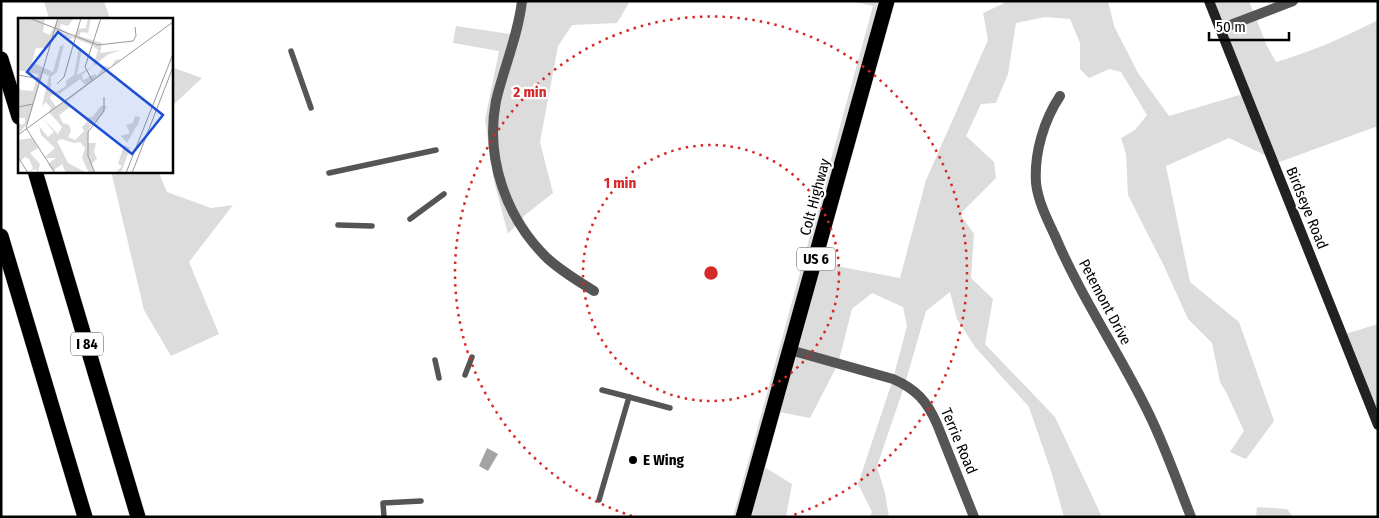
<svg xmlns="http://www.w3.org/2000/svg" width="1379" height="518" font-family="'Fira Sans Condensed',sans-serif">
<rect width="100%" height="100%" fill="#fff"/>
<g fill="#dcdcdc">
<path d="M 44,1 L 104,1 L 109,16 L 111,19 L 49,19 Z"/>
<path d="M 522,1 L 630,1 L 617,23 L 572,25 L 558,46 L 540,142 L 553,193 L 525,215 L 508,234 L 494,181 L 485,120 L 499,51 L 453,43 L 456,26 L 516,35 Z"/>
<path d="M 850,1 L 887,1 L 815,262 L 900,278 L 926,180 L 988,40 L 983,13 L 1009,1 L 1108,1 L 1114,26 L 1138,73 L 1169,116 L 1246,93 L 1209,1 L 1249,1 L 1267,46 L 1276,62 C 1311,52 1345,37 1378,20 L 1378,126 L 1274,164 L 1271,158 L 1229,138 L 1166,166 L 1190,282 L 1239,322 L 1274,421 L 1246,459 L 1230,452 L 1244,431 L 1227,394 L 1220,382 L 1212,343 L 1188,319 L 1164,266 L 1128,195 L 1126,154 L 1121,138 L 1135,130 L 1147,115 L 1121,72 L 1109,69 L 1089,78 L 1080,69 L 1080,43 L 1070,19 L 1045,17 L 1016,23 L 1008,74 L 996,103 L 981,104 L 966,136 L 994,162 L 996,178 L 960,214 L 974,234 L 971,278 L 993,299 L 985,344 L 1055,417 L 1102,517 L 1064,517 L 1052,474 L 1029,407 L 975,347 L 957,319 L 950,292 L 926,311 L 905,384 L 877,466 L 885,493 L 889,517 L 870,517 L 872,512 L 858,484 L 893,379 L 907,326 L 903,307 L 872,293 L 852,309 L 838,364 L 810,418 L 774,411 L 758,463 L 792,484 L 786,517 L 733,517 L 873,6 Z"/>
<path d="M 171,67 L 202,78 L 171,107 Z"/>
<path d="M 111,171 L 158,171 L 167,192 L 211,208 L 233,205 L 189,262 L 219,334 L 171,356 L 144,310 Z"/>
<path d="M 1378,324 L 1378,425 L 1342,335 Z"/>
<path d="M 1257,507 L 1287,509 L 1293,517 L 1256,517 Z"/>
</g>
<path fill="#a3a3a3" d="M 487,448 L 498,454 L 488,471 L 479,466 Z"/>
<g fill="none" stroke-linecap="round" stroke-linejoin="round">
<defs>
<g id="highway">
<path d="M 1,59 L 19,117"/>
<path d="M 35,171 L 138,517"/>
<path d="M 1,236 L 85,517"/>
<path d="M 743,517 L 887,1"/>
</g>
</defs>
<use href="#highway" stroke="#dbdbdb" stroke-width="16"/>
<g stroke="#555" stroke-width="5.5">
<path d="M 291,51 L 311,108"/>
<path d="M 329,173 L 436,150"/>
<path d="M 410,219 L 444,194"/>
<path d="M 338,225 L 372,226"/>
<path d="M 435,360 L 439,378"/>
<path d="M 465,375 L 472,357"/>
<path d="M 629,397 L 670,408"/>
<path d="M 599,500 L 629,397 L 602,390"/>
<path d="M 384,517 L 383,503 L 421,501"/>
</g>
<g stroke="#555" stroke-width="10">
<path d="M 522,1 C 518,36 504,67 496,101 C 485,158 506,218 547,258 C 561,271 578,281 594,291"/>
<path d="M 1220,29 L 1293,1"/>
<path d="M 1060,96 C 1044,120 1034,153 1036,183 C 1038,201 1047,219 1055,236 C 1080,295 1116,348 1144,404 C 1163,440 1176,479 1191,517"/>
<path d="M 790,350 L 893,379 C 916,389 927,401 937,424 L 974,517"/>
</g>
<path stroke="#222" stroke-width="10" d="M 1209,1 L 1378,425"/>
<use href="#highway" stroke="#000" stroke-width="15"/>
</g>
<g fill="none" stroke="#d62828" stroke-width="2.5" stroke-dasharray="2.5 5">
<circle cx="711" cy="273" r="128"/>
<path d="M632 516A256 256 0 1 1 790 516"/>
</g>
<circle fill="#000" stroke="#fff" stroke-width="2" cx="633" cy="460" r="5"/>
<g text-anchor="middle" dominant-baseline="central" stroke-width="4.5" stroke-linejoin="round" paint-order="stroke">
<g fill="#fff" stroke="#4c4c4c" stroke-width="1">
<rect x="797" y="247.5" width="38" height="23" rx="4"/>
<rect x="71" y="332.5" width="32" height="23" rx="4"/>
</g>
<g font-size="14" font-weight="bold" fill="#000">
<text x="816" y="259">US 6</text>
<text x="87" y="344">I 84</text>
</g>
<g font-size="15" fill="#000" stroke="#fff">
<text transform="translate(815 197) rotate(-75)">Colt Highway</text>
<text transform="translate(1307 208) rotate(68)">Birdseye Road</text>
<text transform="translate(1105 302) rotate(62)">Petemont Drive</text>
<text transform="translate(959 441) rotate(67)">Terrie Road</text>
</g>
<g font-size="15" font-weight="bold" fill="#000" stroke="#fff" text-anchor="start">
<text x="643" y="460">E Wing</text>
</g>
</g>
<g transform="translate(18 18)">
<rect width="155" height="155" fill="#fff"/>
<path d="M 0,0 L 27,0 L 25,14 L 32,17 L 40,0 L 56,0 L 50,8 L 43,6 L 42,10 L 56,19 L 60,11 L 68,10 L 70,0 L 73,0 L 70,15 L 63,14 L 61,18 L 84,25 L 82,35 L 103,32 L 89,37 L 64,57 L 65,62 L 77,56 L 79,58 L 86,48 L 93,49 L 97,42 L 103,41 L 48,84 L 52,89 L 41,97 L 45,105 L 51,107 L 53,113 L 50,119 L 57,122 L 66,113 L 64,109 L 69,104 L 66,99 L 74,99 L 83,88 L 89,88 L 79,103 L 82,106 L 76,103 L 71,110 L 70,125 L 78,125 L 76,134 L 79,141 L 73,146 L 77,155 L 71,155 L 64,140 L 67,130 L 62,124 L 56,125 L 43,121 L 39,123 L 50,145 L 69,155 L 48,155 L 44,146 L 35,153 L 30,146 L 38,140 L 26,140 L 37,130 L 23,117 L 21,108 L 30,119 L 36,114 L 24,100 L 40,116 L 44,109 L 31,94 L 33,90 L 28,84 L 24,88 L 31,58 L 25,55 L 10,104 L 0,117 L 0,105 L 4,107 L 7,104 L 7,100 L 0,100 L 0,68 L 3,72 L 15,73 L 20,56 L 0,52 ZM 36,15 L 46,16 L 48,22 L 56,20 L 74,27 L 80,32 L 75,48 L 59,57 L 64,31 L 61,29 L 56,57 L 48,63 L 48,68 L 38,74 L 33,71 L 33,59 L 39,54 L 46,27 L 42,28 L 35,54 L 14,44 L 18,30 L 31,30 ZM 62,61 L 67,67 L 38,89 L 32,80 L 33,77 L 40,77 ZM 117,98 L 122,99 L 121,104 L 109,125 L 103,118 L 112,115 L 108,107 L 115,105 ZM 14,120 L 20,130 L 12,135 L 22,146 L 20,154 L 17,151 L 12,154 L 15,150 L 11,141 L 7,139 L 2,143 L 0,139 L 0,122 ZM 106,127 L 112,130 L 103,155 L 97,155 L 104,148 L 100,146 Z" fill="#dcdcdc" fill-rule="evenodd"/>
<path fill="none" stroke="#999" stroke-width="1" d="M 11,0 L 80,27 L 115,23 L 118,18 L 117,9M 0,57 L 22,61M 74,62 L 67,49 L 83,0M 39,66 L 46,59 L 63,0M 0,89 L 15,86M 0,117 L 155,4M 0,139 L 10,155M 37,155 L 8,110 L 40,0M 77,155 L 70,138 L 70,114 L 86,93 L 86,79M 108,155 L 155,36M 114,155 L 155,49"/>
<path fill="#1d4ed8" fill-opacity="0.15" stroke="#1d4ed8" stroke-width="2.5" d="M 40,14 L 145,97 L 114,136 L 9,54 Z"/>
<rect width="155" height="155" fill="none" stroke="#000" stroke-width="2.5"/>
</g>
<circle cx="711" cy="273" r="8" fill="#d62828" stroke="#fff" stroke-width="2.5"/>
<g font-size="15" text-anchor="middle" font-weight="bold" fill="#d62828" stroke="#fff" stroke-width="4.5" stroke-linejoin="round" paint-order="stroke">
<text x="530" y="97">2 min</text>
<text x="620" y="188">1 min</text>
</g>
<rect width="1379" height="518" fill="none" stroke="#000000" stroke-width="5"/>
<path d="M1209 32v8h80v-8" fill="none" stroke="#000000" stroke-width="2.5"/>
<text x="1216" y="32" font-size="15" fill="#000000" stroke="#ffffff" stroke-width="4" paint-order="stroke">50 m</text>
</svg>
